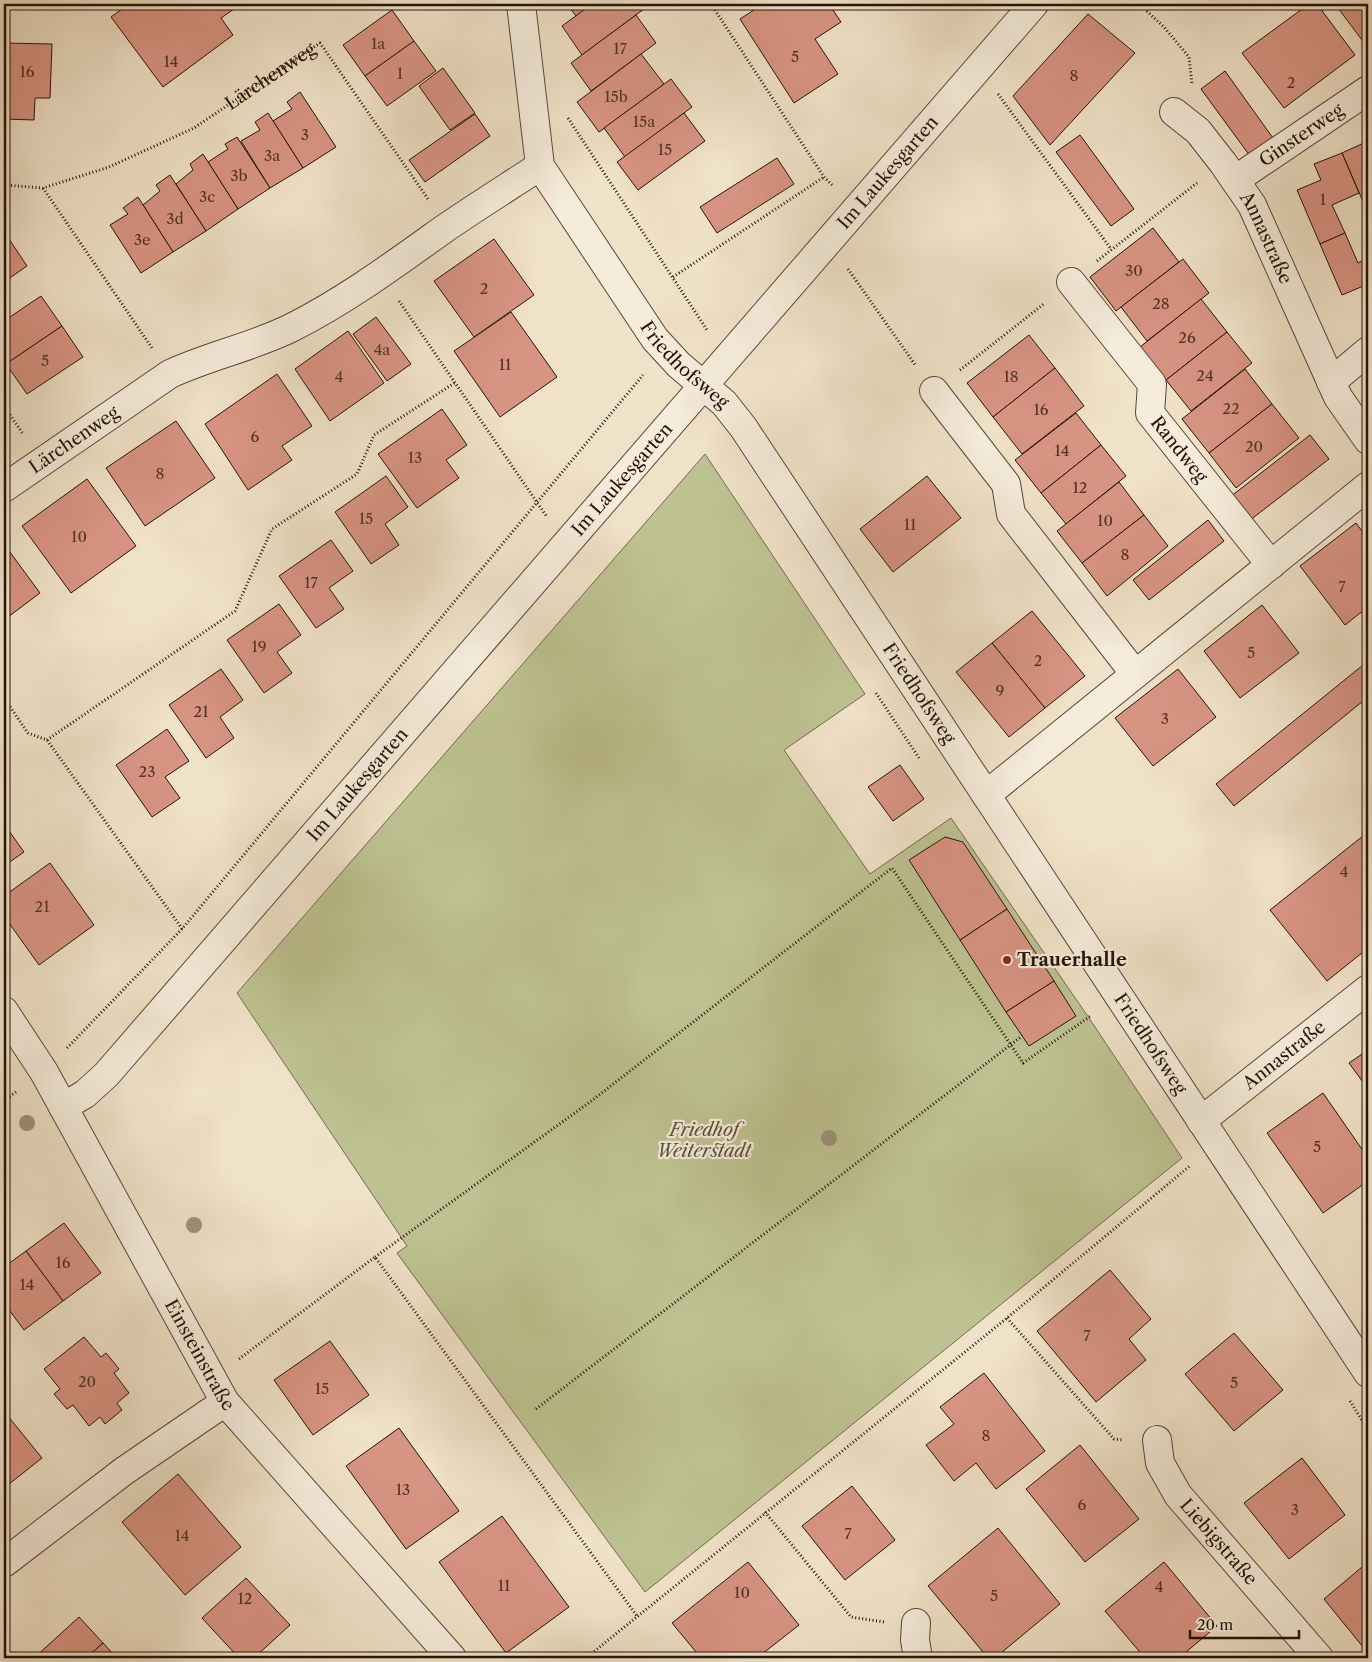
<svg xmlns="http://www.w3.org/2000/svg" width="1372" height="1662" font-family="'Libre Caslon Text',serif">
<rect width="100%" height="100%" fill="#f0e2c8"/>
<filter id="stains"><feTurbulence type="fractalNoise" baseFrequency=".004" numOctaves="4"/><feColorMatrix values="0 0 0 0 .2 0 0 0 0 .09 0 0 0 0 .02 0 0 0 .5 -.17"/></filter>
<radialGradient id="worn" r=".72"><stop offset=".6" stop-color="#630" stop-opacity="0"/><stop offset="1" stop-color="#630" stop-opacity=".3"/></radialGradient>
<path fill="#bec292" stroke="#726a4d" d="M 705,454 L 865,694 L 784,750 L 870,874 L 951,818 L 1089,1018 L 1182,1158 L 645,1592 L 397,1253 L 407,1246 L 237,993 Z"/>
<g fill="#d89483" stroke="#251308">
<path d="M 129,4 L 230,4 L 234,9 L 221,18 L 233,35 L 163,87 L 111,17 Z"/>
<path d="M 567,4 L 592,4 L 576,16 Z"/>
<path d="M 592,4 L 646,4 L 648,6 L 582,55 L 562,26 Z"/>
<path d="M 763,4 L 829,4 L 841,22 L 815,39 L 838,74 L 794,103 L 740,19 Z"/>
<path d="M 1309,4 L 1317,4 L 1355,55 L 1284,108 L 1242,53 Z"/>
<path d="M 1335,4 L 1368,4 L 1368,48 Z"/>
<path d="M 392,10 L 414,41 L 365,76 L 343,45 Z"/>
<path d="M 1088,14 L 1135,53 L 1050,145 L 1013,96 Z"/>
<path d="M 636,15 L 656,43 L 591,91 L 571,63 Z"/>
<path d="M 414,41 L 436,71 L 387,106 L 365,76 Z"/>
<path d="M 4,43 L 52,44 L 50,98 L 35,98 L 34,120 L 4,119 Z"/>
<path d="M 641,54 L 664,84 L 599,132 L 577,102 Z"/>
<path d="M 443,68 L 475,113 L 450,130 L 419,86 Z"/>
<path d="M 1225,71 L 1273,138 L 1250,156 L 1201,89 Z"/>
<path d="M 671,79 L 692,107 L 625,157 L 604,128 Z"/>
<path d="M 300,92 L 336,147 L 303,168 L 273,121 L 292,109 L 287,102 Z"/>
<path d="M 268,113 L 303,168 L 270,188 L 241,141 L 260,130 L 255,122 Z"/>
<path d="M 684,113 L 705,141 L 638,190 L 617,162 Z"/>
<path d="M 475,114 L 490,136 L 425,182 L 409,160 Z"/>
<path d="M 1368,128 L 1368,213 L 1342,153 L 1368,141 L 1363,130 Z"/>
<path d="M 1080,135 L 1134,209 L 1111,226 L 1056,152 Z"/>
<path d="M 237,137 L 270,188 L 238,209 L 208,162 L 228,149 L 225,144 Z"/>
<path d="M 1342,153 L 1359,193 L 1332,205 L 1345,233 L 1320,244 L 1297,190 L 1321,180 L 1314,164 Z"/>
<path d="M 203,154 L 238,209 L 206,231 L 176,184 L 193,170 L 190,164 Z"/>
<path d="M 777,158 L 794,184 L 717,233 L 700,207 Z"/>
<path d="M 170,175 L 206,231 L 173,252 L 143,205 L 160,191 L 156,185 Z"/>
<path d="M 138,197 L 173,252 L 141,273 L 110,225 L 128,214 L 123,208 Z"/>
<path d="M 1153,228 L 1179,262 L 1116,311 L 1090,277 Z"/>
<path d="M 1345,233 L 1358,263 L 1368,258 L 1368,284 L 1342,295 L 1320,244 Z"/>
<path d="M 7,236 L 27,266 L 4,282 L 4,238 Z"/>
<path d="M 494,239 L 534,295 L 474,337 L 434,281 Z"/>
<path d="M 1183,259 L 1209,293 L 1147,341 L 1121,307 Z"/>
<path d="M 41,296 L 62,326 L 6,364 L 4,360 L 4,321 Z"/>
<path d="M 1201,299 L 1227,332 L 1166,380 L 1140,347 Z"/>
<path d="M 511,312 L 557,377 L 500,417 L 454,351 Z"/>
<path d="M 376,317 L 411,364 L 387,381 L 353,334 Z"/>
<path d="M 62,326 L 83,357 L 27,394 L 6,364 Z"/>
<path d="M 348,331 L 384,383 L 330,421 L 295,369 Z"/>
<path d="M 1227,332 L 1252,363 L 1191,411 L 1166,380 Z"/>
<path d="M 1029,335 L 1055,368 L 993,417 L 967,383 Z"/>
<path d="M 1055,368 L 1084,406 L 1022,454 L 993,417 Z"/>
<path d="M 1245,369 L 1272,404 L 1209,453 L 1182,419 Z"/>
<path d="M 277,374 L 312,426 L 282,446 L 292,460 L 248,490 L 205,424 Z"/>
<path d="M 1272,404 L 1299,438 L 1236,488 L 1209,453 Z"/>
<path d="M 442,409 L 467,445 L 446,460 L 459,478 L 417,508 L 378,454 Z"/>
<path d="M 1076,413 L 1101,445 L 1041,493 L 1015,460 Z"/>
<path d="M 176,421 L 215,478 L 145,526 L 106,468 Z"/>
<path d="M 1310,435 L 1329,459 L 1249,521 L 1230,497 Z"/>
<path d="M 1101,445 L 1126,476 L 1066,524 L 1041,493 Z"/>
<path d="M 386,476 L 408,507 L 385,524 L 399,545 L 371,564 L 335,512 Z"/>
<path d="M 927,476 L 961,518 L 893,572 L 860,529 Z"/>
<path d="M 87,479 L 136,546 L 71,593 L 22,526 Z"/>
<path d="M 1119,482 L 1144,515 L 1082,563 L 1057,531 Z"/>
<path d="M 1144,515 L 1168,546 L 1107,596 L 1082,563 Z"/>
<path d="M 1208,520 L 1224,541 L 1149,600 L 1133,580 Z"/>
<path d="M 1356,523 L 1368,539 L 1368,607 L 1345,625 L 1300,566 Z"/>
<path d="M 331,540 L 353,571 L 329,588 L 344,609 L 316,628 L 279,576 Z"/>
<path d="M 4,544 L 40,593 L 4,620 Z"/>
<path d="M 279,604 L 301,635 L 277,652 L 292,673 L 264,693 L 227,640 Z"/>
<path d="M 1262,605 L 1299,653 L 1240,698 L 1204,651 Z"/>
<path d="M 1032,611 L 1085,676 L 1045,708 L 992,643 Z"/>
<path d="M 992,643 L 1045,708 L 1009,737 L 956,672 Z"/>
<path d="M 1368,661 L 1368,697 L 1234,806 L 1216,784 Z"/>
<path d="M 221,669 L 243,700 L 220,717 L 234,738 L 206,758 L 169,705 Z"/>
<path d="M 1178,669 L 1216,717 L 1153,766 L 1115,718 Z"/>
<path d="M 167,729 L 189,761 L 165,777 L 180,798 L 152,817 L 116,765 Z"/>
<path d="M 900,765 L 924,799 L 893,821 L 868,787 Z"/>
<path d="M 4,824 L 24,852 L 4,866 Z"/>
<path d="M 1368,832 L 1368,948 L 1327,981 L 1270,910 Z"/>
<path d="M 945,837 L 963,842 L 1007,909 L 960,940 L 909,860 Z"/>
<path d="M 50,863 L 94,925 L 39,965 L 4,916 L 4,896 Z"/>
<path d="M 1007,909 L 1054,981 L 1006,1012 L 960,940 Z"/>
<path d="M 1054,981 L 1076,1016 L 1029,1046 L 1006,1012 Z"/>
<path d="M 1368,1050 L 1368,1089 L 1349,1063 Z"/>
<path d="M 1323,1093 L 1368,1158 L 1368,1181 L 1323,1213 L 1267,1133 Z"/>
<path d="M 64,1223 L 101,1273 L 63,1301 L 26,1251 Z"/>
<path d="M 26,1251 L 63,1301 L 24,1330 L 4,1303 L 4,1267 Z"/>
<path d="M 1110,1270 L 1151,1319 L 1129,1339 L 1146,1360 L 1096,1402 L 1037,1331 Z"/>
<path d="M 1234,1333 L 1283,1390 L 1234,1431 L 1185,1374 Z"/>
<path d="M 84,1337 L 101,1357 L 106,1353 L 119,1369 L 114,1373 L 129,1393 L 117,1403 L 122,1410 L 105,1424 L 100,1417 L 89,1426 L 73,1405 L 67,1409 L 54,1394 L 60,1389 L 44,1369 Z"/>
<path d="M 330,1341 L 369,1395 L 313,1435 L 274,1380 Z"/>
<path d="M 984,1373 L 1045,1451 L 996,1489 L 976,1463 L 954,1481 L 926,1445 L 954,1424 L 940,1407 Z"/>
<path d="M 7,1415 L 42,1458 L 4,1488 L 4,1418 Z"/>
<path d="M 399,1428 L 459,1511 L 406,1549 L 346,1466 Z"/>
<path d="M 1080,1445 L 1139,1519 L 1085,1562 L 1026,1489 Z"/>
<path d="M 1302,1458 L 1345,1515 L 1289,1559 L 1244,1503 Z"/>
<path d="M 178,1474 L 241,1547 L 185,1595 L 122,1522 Z"/>
<path d="M 852,1486 L 895,1540 L 845,1580 L 802,1526 Z"/>
<path d="M 502,1516 L 569,1607 L 506,1653 L 439,1562 Z"/>
<path d="M 998,1528 L 1060,1604 L 995,1658 L 988,1658 L 928,1586 Z"/>
<path d="M 748,1562 L 799,1625 L 757,1658 L 701,1658 L 672,1623 Z"/>
<path d="M 1164,1562 L 1217,1626 L 1179,1658 L 1145,1658 L 1105,1611 Z"/>
<path d="M 1368,1562 L 1368,1643 L 1363,1647 L 1324,1599 Z"/>
<path d="M 246,1578 L 290,1625 L 254,1658 L 239,1658 L 202,1618 Z"/>
<path d="M 79,1617 L 103,1643 L 86,1658 L 34,1658 Z"/>
<path d="M 103,1643 L 117,1658 L 86,1658 Z"/>
<path d="M 820,1652 L 826,1658 L 812,1658 Z"/>
</g>
<g fill="none" stroke-linecap="round" stroke-linejoin="round">
<defs>
<g id="minor">
<path id="s2" d="M 521,4 L 540,166 L 655,339 L 679,365 L 724,403 L 743,427 L 1368,1373"/>
<path id="s3" d="M 1174,112 L 1198,131 L 1223,163 L 1252,205 L 1338,397 L 1368,440"/>
<path id="s4" d="M 1235,180 L 1368,90"/>
<path id="s5" d="M 1071,282 L 1152,384 L 1150,413 L 1271,565"/>
<path d="M 1331,382 L 1368,351"/>
<path d="M 934,391 L 1006,484 L 1011,514 L 1135,674"/>
<path id="s6" d="M 4,488 L 170,374 C 209,356 252,347 291,328 C 345,301 395,264 444,229 C 476,207 508,187 540,166"/>
<path d="M 986,795 L 1368,486"/>
<path id="s7" d="M 4,1011 L 44,1072 L 225,1402 L 452,1658"/>
<path id="s8" d="M 63,1107 L 85,1094 L 106,1075 L 1034,4"/>
<path id="s9" d="M 1201,1121 L 1368,989"/>
<path id="s10" d="M 1157,1440 L 1160,1463 L 1178,1495 L 1319,1658"/>
<path d="M 4,1563 L 124,1471 L 225,1402"/>
<path d="M 916,1623 L 915,1640 L 918,1658"/>
</g>
</defs>
<use href="#minor" stroke="#584738" stroke-width="30"/>
<g stroke="#251308" stroke-width="3" stroke-dasharray="1 2.5" stroke-linecap="butt">
<path d="M 711,4 L 824,177 L 833,186"/>
<path d="M 1139,4 L 1164,27 L 1189,57 L 1192,84"/>
<path d="M 998,94 L 1111,249"/>
<path d="M 568,118 L 707,330"/>
<path id="s1" d="M 4,185 L 43,188 L 109,167 L 194,128 L 320,43 L 428,199"/>
<path d="M 43,188 L 152,348"/>
<path d="M 1097,261 L 1197,183"/>
<path d="M 848,269 L 916,366"/>
<path d="M 673,277 L 824,177"/>
<path d="M 399,301 L 547,517"/>
<path d="M 960,370 L 1045,303"/>
<path d="M 4,406 L 23,434"/>
<path d="M 876,693 L 919,758"/>
<path d="M 4,698 L 28,733 L 47,740 L 183,930"/>
<path d="M 47,740 L 235,611 L 272,529 L 357,474 L 374,435 L 456,382"/>
<path d="M 67,1048 L 182,929 L 643,375"/>
<path d="M 4,1101 L 17,1091"/>
<path d="M 375,1257 L 590,1102 L 892,868 L 1023,1063 L 1092,1015"/>
<path d="M 1007,1318 L 1114,1439 L 1124,1440"/>
<path d="M 239,1359 L 375,1257 L 637,1616"/>
<path d="M 1350,1401 L 1368,1430"/>
<path d="M 536,1409 L 1022,1036"/>
<path d="M 765,1512 L 851,1617 L 884,1622"/>
<path d="M 586,1658 L 1007,1318 L 1191,1165"/>
</g>
<use href="#minor" stroke="#f5ecdb" stroke-width="28"/>
</g>
<g fill="#9e9279">
<circle cx="27" cy="1123" r="8"/>
<circle cx="829" cy="1138" r="8"/>
<circle cx="194" cy="1225" r="8"/>
</g>
<circle fill="#8f2418" stroke="#f5ecdb" stroke-width="2" cx="1007" cy="960" r="5"/>
<g text-anchor="middle" dominant-baseline="central" stroke-width="4.5" stroke-linejoin="round" paint-order="stroke">
<g font-size="15" fill="#523327">
<text x="378" y="43">1a</text>
<text x="620" y="48">17</text>
<text x="795" y="56">5</text>
<text x="171" y="61">14</text>
<text x="27" y="71">16</text>
<text x="400" y="73">1</text>
<text x="1074" y="75">8</text>
<text x="1291" y="82">2</text>
<text x="616" y="96">15b</text>
<text x="644" y="121">15a</text>
<text x="305" y="134">3</text>
<text x="665" y="149">15</text>
<text x="272" y="155">3a</text>
<text x="239" y="175">3b</text>
<text x="207" y="196">3c</text>
<text x="1323" y="199">1</text>
<text x="175" y="218">3d</text>
<text x="142" y="239">3e</text>
<text x="1134" y="270">30</text>
<text x="484" y="288">2</text>
<text x="1161" y="303">28</text>
<text x="1187" y="337">26</text>
<text x="382" y="349">4a</text>
<text x="45" y="360">5</text>
<text x="505" y="364">11</text>
<text x="1205" y="375">24</text>
<text x="339" y="376">4</text>
<text x="1011" y="376">18</text>
<text x="1231" y="408">22</text>
<text x="1041" y="409">16</text>
<text x="255" y="436">6</text>
<text x="1254" y="446">20</text>
<text x="1062" y="450">14</text>
<text x="415" y="457">13</text>
<text x="160" y="473">8</text>
<text x="1080" y="487">12</text>
<text x="366" y="518">15</text>
<text x="1105" y="520">10</text>
<text x="910" y="524">11</text>
<text x="79" y="536">10</text>
<text x="1125" y="554">8</text>
<text x="311" y="582">17</text>
<text x="1342" y="586">7</text>
<text x="259" y="646">19</text>
<text x="1251" y="652">5</text>
<text x="1038" y="660">2</text>
<text x="1000" y="690">9</text>
<text x="201" y="711">21</text>
<text x="1165" y="718">3</text>
<text x="147" y="771">23</text>
<text x="1344" y="871">4</text>
<text x="42" y="906">21</text>
<text x="1317" y="1146">5</text>
<text x="63" y="1262">16</text>
<text x="27" y="1284">14</text>
<text x="1087" y="1335">7</text>
<text x="87" y="1381">20</text>
<text x="1234" y="1382">5</text>
<text x="322" y="1388">15</text>
<text x="986" y="1435">8</text>
<text x="403" y="1489">13</text>
<text x="1082" y="1504">6</text>
<text x="1295" y="1509">3</text>
<text x="848" y="1533">7</text>
<text x="182" y="1535">14</text>
<text x="504" y="1585">11</text>
<text x="1159" y="1586">4</text>
<text x="742" y="1592">10</text>
<text x="994" y="1595">5</text>
<text x="245" y="1598">12</text>
</g>
<g font-size="18" fill="#251308" stroke="#f5ecdb">
<text stroke="none"><textPath href="#s1" startOffset="294">Lärchenweg</textPath></text>
<text stroke="none"><textPath href="#s4" startOffset="80">Ginsterweg</textPath></text>
<text stroke="none"><textPath href="#s8" startOffset="1248">Im Laukesgarten</textPath></text>
<text stroke="none"><textPath href="#s3" startOffset="158">Annastraße</textPath></text>
<text stroke="none"><textPath href="#s2" startOffset="410">Friedhofsweg</textPath></text>
<text stroke="none"><textPath href="#s6" startOffset="85">Lärchenweg</textPath></text>
<text stroke="none"><textPath href="#s5" startOffset="206">Randweg</textPath></text>
<text stroke="none"><textPath href="#s8" startOffset="842">Im Laukesgarten</textPath></text>
<text stroke="none"><textPath href="#s2" startOffset="815">Friedhofsweg</textPath></text>
<text stroke="none"><textPath href="#s8" startOffset="438">Im Laukesgarten</textPath></text>
<text stroke="none"><textPath href="#s2" startOffset="1235">Friedhofsweg</textPath></text>
<text stroke="none"><textPath href="#s9" startOffset="106">Annastraße</textPath></text>
<text stroke="none"><textPath href="#s7" startOffset="396">Einsteinstraße</textPath></text>
<text stroke="none"><textPath href="#s10" startOffset="122">Liebigstraße</textPath></text>
</g>
<g font-size="18" font-weight="bold" fill="#251308" stroke="#f5ecdb" text-anchor="start">
<text x="1017" y="960">Trauerhalle</text>
</g>
<g font-size="18" font-style="italic" fill="#5b5038" stroke="#f5ecdb">
<text x="704" y="1130">Friedhof<tspan x="704" dy="21">Weiterstadt</tspan></text>
</g>
</g>
<rect width="1372" height="1662" fill="none" stroke="#f0e2c8" stroke-width="20"/>
<rect x="5" y="5" width="1362" height="1652" fill="none" stroke="#251308" stroke-width="2.5"/>
<rect x="10" y="10" width="1352" height="1642" fill="none" stroke="#251308"/>
<path d="M1190 1630v8h109v-8" fill="none" stroke="#251308" stroke-width="2.5"/>
<text x="1197" y="1630" font-size="15" fill="#251308" stroke="#f5ecdb" stroke-width="4" paint-order="stroke">20 m</text>
<rect width="100%" height="100%" filter="url(#stains)"/>
<rect width="100%" height="100%" fill="url(#worn)"/>
</svg>
